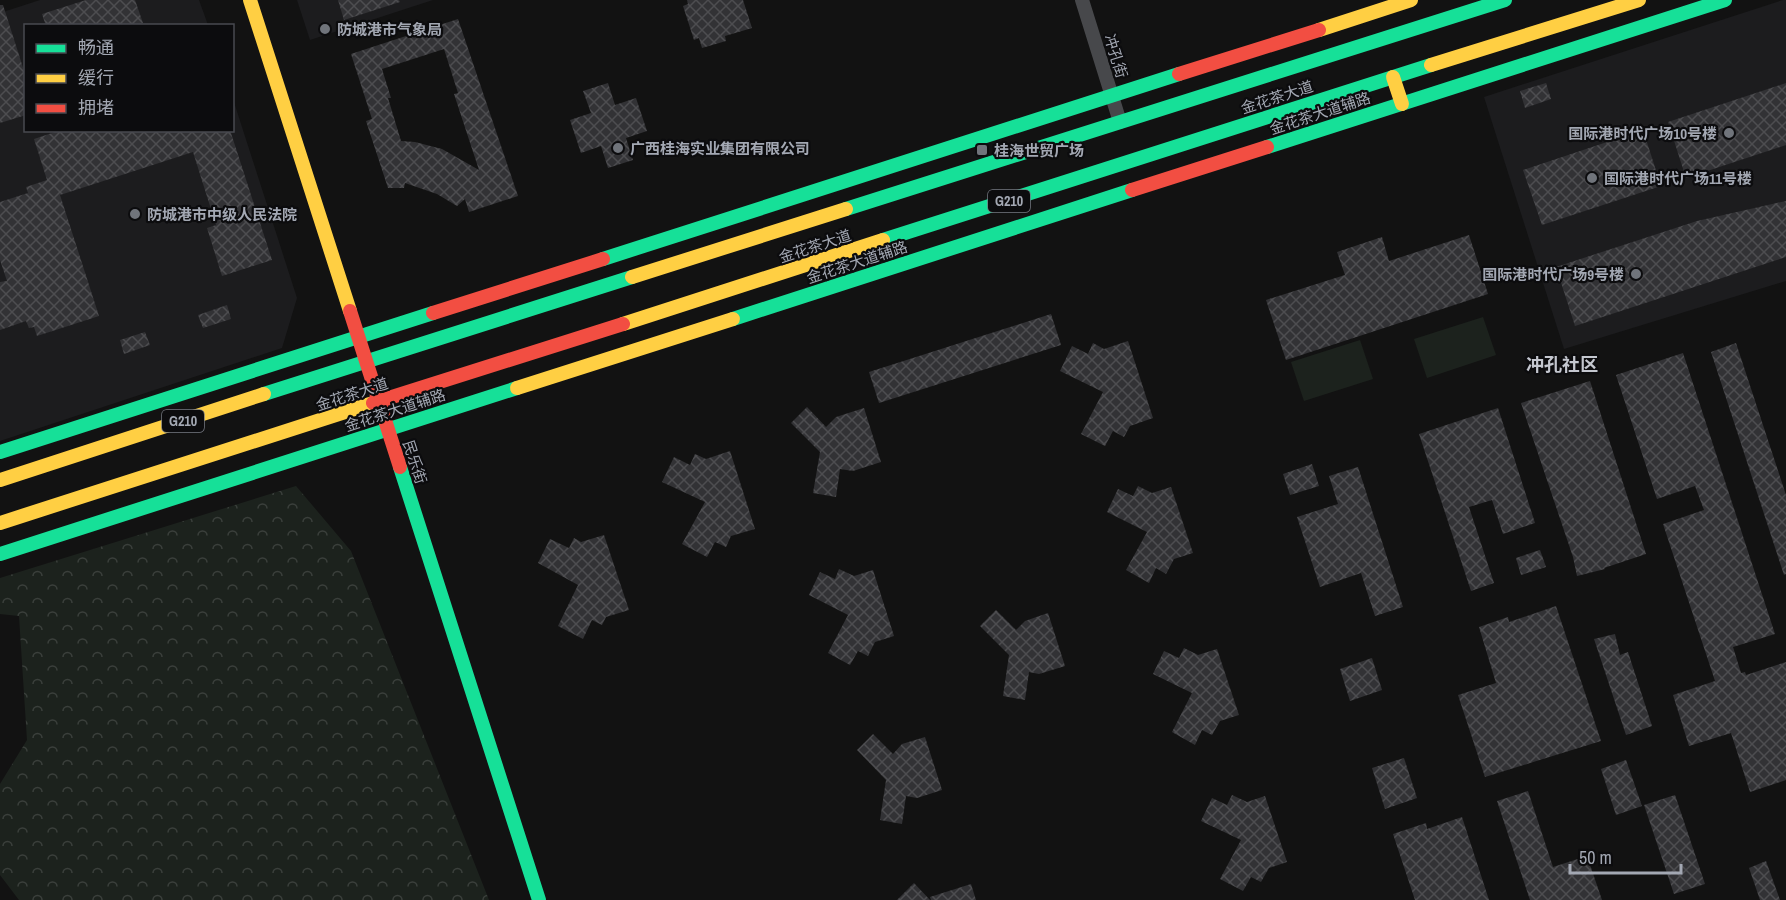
<svg xmlns="http://www.w3.org/2000/svg" width="1786" height="900" font-family="'Archivo Narrow','Noto Sans SC',sans-serif">
<defs>
<pattern id="forest-crowns" width="20" height="18" patternUnits="userSpaceOnUse" patternTransform="scale(1.5)"><rect width="20" height="18" fill="#1c221d"/><path d="M2 6a3 3 0 1 1 6 0M12 15a3 3 0 1 1 6 0" fill="none" stroke="#3a3f3b"/></pattern>
<pattern id="building-cross-hatch" width="8" height="8" patternUnits="userSpaceOnUse" patternTransform="scale(1.5)"><rect width="8" height="8" fill="#323235"/><path d="M0 0l8 8M0 8l8-8" fill="none" stroke="#4d4d50"/></pattern>
</defs>
<rect width="100%" height="100%" fill="#121212"/>
<g fill="#1c1c1e">
<path d="M 40,0 L 199,0 L 208,25 L 26,26 L 26,130 L 232,130 L 233,99 L 297,298 L 282,348 L 0,441 L 0,13 Z"/>
<path d="M 297,0 L 433,0 L 310,40 Z"/>
<path d="M 1783,0 L 1786,0 L 1786,281 L 1564,349 L 1484,97 Z"/>
</g>
<path fill="url(#forest-crowns)" d="M 296,486 L 351,551 L 489,900 L 19,900 L 0,875 L 0,784 L 27,740 L 19,616 L 0,614 L 0,578 Z"/>
<g fill="#1c221d">
<path d="M 1483,317 L 1496,355 L 1427,378 L 1414,339 Z"/>
<path d="M 1360,340 L 1373,379 L 1304,401 L 1291,362 Z"/>
</g>
<g fill="url(#building-cross-hatch)" fill-rule="evenodd">
<path d="M 86,0 L 135,0 L 143,23 L 136,26 L 46,26 L 42,14 Z"/>
<path d="M 338,0 L 399,0 L 400,2 L 344,20 Z"/>
<path d="M 687,0 L 743,0 L 752,28 L 725,36 L 726,41 L 702,48 L 699,38 L 694,40 L 683,6 L 688,4 Z"/>
<path d="M 0,5 L 3,5 L 26,77 L 26,115 L 0,123 Z"/>
<path d="M 458,19 L 518,196 L 469,212 L 465,199 L 457,206 L 437,194 L 405,183 L 404,188 L 388,188 L 366,121 L 372,119 L 351,54 ZM 444,49 L 458,93 L 454,94 L 479,170 L 442,149 L 415,142 L 401,141 L 388,98 L 391,98 L 382,69 Z"/>
<path d="M 608,83 L 615,105 L 636,98 L 647,131 L 626,138 L 633,160 L 608,168 L 601,146 L 581,153 L 570,120 L 591,113 L 583,91 Z"/>
<path d="M 1546,83 L 1551,99 L 1525,108 L 1520,91 Z"/>
<path d="M 1786,83 L 1786,145 L 1686,178 L 1668,122 Z"/>
<path d="M 61,130 L 230,130 L 272,260 L 222,276 L 207,228 L 216,225 L 193,152 L 60,195 L 99,316 L 37,336 L 34,327 L 29,328 L 26,321 L 0,330 L 0,282 L 7,281 L 0,260 L 0,202 L 28,193 L 26,187 L 47,180 L 34,139 Z"/>
<path d="M 1643,130 L 1661,186 L 1542,225 L 1523,170 Z"/>
<path d="M 1786,201 L 1786,257 L 1575,326 L 1556,267 L 1697,221 Z"/>
<path d="M 1469,235 L 1488,294 L 1286,360 L 1266,300 L 1345,275 L 1337,252 L 1382,237 L 1389,261 Z"/>
<path d="M 227,305 L 231,319 L 203,328 L 198,315 Z"/>
<path d="M 1051,314 L 1061,345 L 879,403 L 869,372 Z"/>
<path d="M 145,332 L 150,345 L 124,354 L 120,340 Z"/>
<path d="M 1128,341 L 1153,418 L 1130,426 L 1124,437 L 1113,431 L 1105,446 L 1081,434 L 1103,392 L 1060,371 L 1072,346 L 1088,354 L 1093,343 L 1104,349 Z"/>
<path d="M 1736,343 L 1786,495 L 1786,574 L 1784,575 L 1711,352 Z"/>
<path d="M 1683,353 L 1775,634 L 1733,647 L 1741,673 L 1745,672 L 1746,675 L 1786,662 L 1786,780 L 1750,792 L 1731,733 L 1689,746 L 1673,695 L 1715,681 L 1663,524 L 1704,510 L 1695,486 L 1657,499 L 1616,375 Z"/>
<path d="M 1590,381 L 1646,554 L 1604,568 L 1605,569 L 1577,576 L 1573,557 L 1521,403 Z"/>
<path d="M 807,407 L 826,427 L 836,417 L 864,408 L 881,462 L 853,471 L 840,469 L 836,497 L 813,493 L 820,452 L 791,423 Z"/>
<path d="M 1498,408 L 1535,523 L 1503,534 L 1492,500 L 1469,507 L 1494,583 L 1471,591 L 1419,434 Z"/>
<path d="M 730,451 L 755,529 L 731,536 L 726,547 L 715,542 L 707,557 L 682,544 L 705,502 L 662,482 L 674,457 L 690,465 L 695,454 L 706,459 Z"/>
<path d="M 1312,464 L 1319,486 L 1290,495 L 1283,474 Z"/>
<path d="M 1358,467 L 1403,607 L 1375,616 L 1361,573 L 1320,587 L 1297,517 L 1338,504 L 1329,476 Z"/>
<path d="M 1138,486 L 1152,493 L 1171,487 L 1193,553 L 1174,559 L 1166,574 L 1156,568 L 1149,583 L 1126,570 L 1147,532 L 1107,512 L 1118,489 L 1133,496 Z"/>
<path d="M 604,535 L 629,610 L 606,617 L 602,625 L 592,620 L 583,639 L 558,626 L 578,585 L 538,563 L 550,539 L 569,548 L 574,538 L 581,542 Z"/>
<path d="M 1540,550 L 1546,567 L 1521,575 L 1516,558 Z"/>
<path d="M 839,569 L 854,576 L 873,570 L 894,636 L 875,642 L 868,656 L 858,651 L 850,665 L 828,653 L 848,615 L 809,595 L 820,572 L 835,579 Z"/>
<path d="M 1556,606 L 1601,741 L 1485,777 L 1458,695 L 1496,683 L 1479,627 L 1508,617 L 1509,622 Z"/>
<path d="M 996,610 L 1016,630 L 1025,621 L 1048,613 L 1065,666 L 1039,674 L 1029,672 L 1025,700 L 1003,696 L 1009,655 L 980,626 Z"/>
<path d="M 1615,634 L 1620,655 L 1628,652 L 1652,726 L 1626,735 L 1594,639 Z"/>
<path d="M 1184,648 L 1198,655 L 1217,649 L 1239,715 L 1220,721 L 1212,735 L 1202,730 L 1195,745 L 1172,732 L 1192,693 L 1153,674 L 1164,651 L 1179,658 Z"/>
<path d="M 1372,658 L 1382,690 L 1350,701 L 1340,669 Z"/>
<path d="M 873,734 L 893,754 L 902,744 L 925,737 L 942,790 L 917,798 L 906,796 L 902,824 L 880,820 L 886,780 L 857,750 Z"/>
<path d="M 1404,758 L 1417,798 L 1385,809 L 1372,768 Z"/>
<path d="M 1626,760 L 1642,806 L 1616,815 L 1601,769 Z"/>
<path d="M 1528,791 L 1553,867 L 1587,856 L 1602,900 L 1530,900 L 1497,801 Z"/>
<path d="M 1232,795 L 1247,802 L 1265,796 L 1287,862 L 1269,868 L 1261,882 L 1251,877 L 1243,891 L 1220,879 L 1241,840 L 1201,821 L 1212,798 L 1227,805 Z"/>
<path d="M 1675,795 L 1705,884 L 1674,894 L 1644,805 Z"/>
<path d="M 1462,817 L 1489,900 L 1415,900 L 1393,834 L 1426,823 L 1427,829 Z"/>
<path d="M 1766,861 L 1780,900 L 1760,900 L 1749,868 Z"/>
<path d="M 914,883 L 930,900 L 897,900 Z"/>
<path d="M 971,884 L 976,900 L 931,900 L 930,897 Z"/>
</g>
<g fill="none" stroke-linecap="round" stroke-linejoin="round">
<path stroke="#47484b" stroke-width="14" d="M 1082,0 L 1120,122"/>
<g stroke="#16e098" stroke-width="14">
<path d="M 1267,147 L 1725,0"/>
<path d="M 846,209 L 1505,0"/>
<path d="M 883,240 L 1431,65"/>
<path d="M 603,259 L 1179,74"/>
<path d="M 733,319 L 1132,190"/>
<path d="M 264,394 L 632,277"/>
<path d="M 0,452 L 433,313"/>
<path d="M 400,467 L 539,900"/>
<path d="M 0,554 L 517,388"/>
</g>
<g stroke="#ffcf43" stroke-width="14">
<path d="M 250,0 L 350,311"/>
<path d="M 1319,30 L 1411,0"/>
<path d="M 1431,65 L 1639,0"/>
<path d="M 1393,77 L 1402,104"/>
<path d="M 632,277 L 846,209"/>
<path d="M 623,324 L 883,240"/>
<path d="M 517,388 L 733,319"/>
<path d="M 0,480 L 264,394"/>
<path d="M 0,523 L 373,403"/>
</g>
<g stroke="#f24e42" stroke-width="14">
<path d="M 1179,74 L 1319,30"/>
<path d="M 1132,190 L 1267,147"/>
<path d="M 350,311 L 400,467"/>
<path d="M 433,313 L 603,259"/>
<path d="M 373,403 L 623,324"/>
</g>
</g>
<g fill="#70747b" stroke="#0c0c0e" stroke-width="2">
<circle cx="325" cy="29" r="6"/>
<circle cx="1729" cy="133" r="6"/>
<circle cx="618" cy="148" r="6"/>
<rect x="976" y="144" width="12" height="12" rx="3"/>
<circle cx="1592" cy="178" r="6"/>
<circle cx="135" cy="214" r="6"/>
<circle cx="1636" cy="274" r="6"/>
</g>
<g text-anchor="middle" dominant-baseline="central" stroke-width="4.5" stroke-linejoin="round" paint-order="stroke">
<g fill="#0c0c0e" stroke="#767982" stroke-width="1.5">
<rect x="988" y="190" width="42" height="22" rx="4.5"/>
<rect x="162" y="410" width="42" height="22" rx="4.5"/>
</g>
<g font-size="14" font-weight="bold" fill="#a3a8b3">
<text x="1009" y="201">G210</text>
<text x="183" y="421">G210</text>
</g>
<g font-size="15" font-weight="bold" fill="#a3a8b3" stroke="#0c0c0e" text-anchor="start">
<text x="337" y="29">防城港市气象局</text>
<text x="1717" y="133" text-anchor="end">国际港时代广场10号楼</text>
<text x="630" y="148">广西桂海实业集团有限公司</text>
<text x="994" y="150">桂海世贸广场</text>
<text x="1604" y="178">国际港时代广场11号楼</text>
<text x="147" y="214">防城港市中级人民法院</text>
<text x="1624" y="274" text-anchor="end">国际港时代广场9号楼</text>
</g>
<g font-size="15" fill="#a3a8b3" stroke="#0c0c0e">
<text transform="translate(1116 56) rotate(73)">冲孔街</text>
<text transform="translate(1277 97) rotate(-18)">金花茶大道</text>
<text transform="translate(1320 113) rotate(-18)">金花茶大道辅路</text>
<text transform="translate(815 246) rotate(-18)">金花茶大道</text>
<text transform="translate(857 262) rotate(-18)">金花茶大道辅路</text>
<text transform="translate(352 394) rotate(-18)">金花茶大道</text>
<text transform="translate(395 410) rotate(-18)">金花茶大道辅路</text>
<text transform="translate(415 462) rotate(72)">民乐街</text>
</g>
<g font-size="18" font-weight="bold" fill="#c4c7cf" stroke="#0c0c0e">
<text x="1562" y="364">冲孔社区</text>
</g>
</g>
<rect x="24" y="24" width="210" height="108" fill="#0c0c0e" stroke="#484a50" stroke-width="1.5"/>
<rect x="36" y="44" width="30" height="9" fill="#16e098" stroke="#484a50" stroke-width="1.5"/>
<text x="78" y="54" font-size="18" fill="#a3a8b3">畅通</text>
<rect x="36" y="74" width="30" height="9" fill="#ffcf43" stroke="#484a50" stroke-width="1.5"/>
<text x="78" y="84" font-size="18" fill="#a3a8b3">缓行</text>
<rect x="36" y="104" width="30" height="9" fill="#f24e42" stroke="#484a50" stroke-width="1.5"/>
<text x="78" y="114" font-size="18" fill="#a3a8b3">拥堵</text>
<path d="M1570 864v9h111v-9" fill="none" stroke="#a3a8b3" stroke-width="3"/>
<text x="1579" y="864" font-size="18" fill="#a3a8b3" stroke="#0c0c0e" stroke-width="4.5" paint-order="stroke">50 m</text>
</svg>
